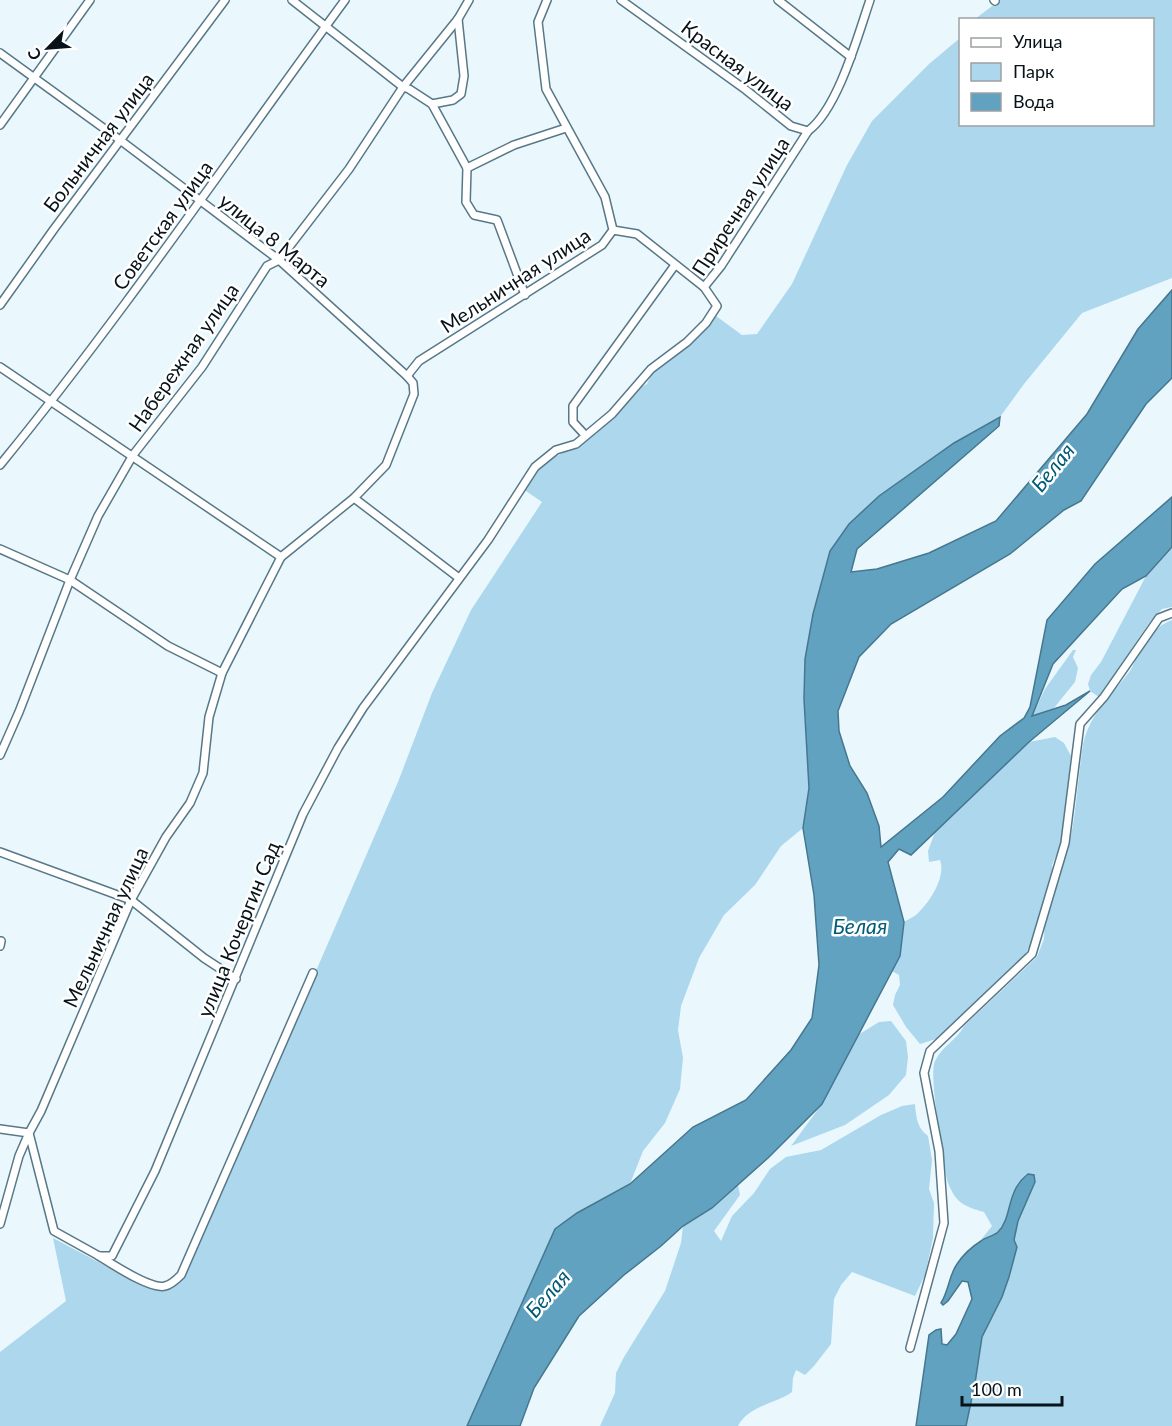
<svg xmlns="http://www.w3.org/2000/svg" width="1172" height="1426" font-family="Lato,sans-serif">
<rect width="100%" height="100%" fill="#eaf8fe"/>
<g fill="#acd7ec">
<path d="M 1000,0 L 1172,0 L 1172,278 L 1082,313 L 1024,384 L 1000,417 L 954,443 L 879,496 L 849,524 L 830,551 L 813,614 L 805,659 L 804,699 L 809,788 L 803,828 L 781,846 L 755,885 L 724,915 L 699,958 L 681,1006 L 678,1030 L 683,1058 L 680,1089 L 665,1123 L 643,1151 L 630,1184 L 577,1213 L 555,1229 L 467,1426 L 0,1426 L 0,1352 L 66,1301 L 53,1238 L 138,1283 L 164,1291 L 181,1282 L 398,782 L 432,693 L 471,610 L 542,502 L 523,489 L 544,462 L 559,455 L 595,434 L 638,388 L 647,384 L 652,373 L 696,339 L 716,316 L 742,335 L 757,334 L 792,284 L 847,165 L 872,121 L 929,64 L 960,38 L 960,124 L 1152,124 L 1152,20 L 975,19 Z"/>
<path d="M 1172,547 L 1172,607 L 1162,609 L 1149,623 L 1099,697 L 1090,691 L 1088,684 L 1091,675 L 1101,662 L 1146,576 Z"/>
<path d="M 1172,620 L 1172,1426 L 966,1426 L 975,1383 L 982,1337 L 990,1318 L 1018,1221 L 1035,1182 L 1013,1192 L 1005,1220 L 998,1232 L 980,1241 L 992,1226 L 984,1212 C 962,1206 955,1202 947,1180 C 944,1159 928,1075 935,1061 C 942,1046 957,1040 964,1026 L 1037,957 L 1044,939 L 1045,906 L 1038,930 L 1024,957 L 959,1019 L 936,1039 L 920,1044 L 906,1027 L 893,1005 L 895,995 L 900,985 L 899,975 L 892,971 L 900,956 L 904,922 C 909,919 916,916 920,911 C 931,900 946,876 940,860 L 929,862 L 928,851 L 935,832 L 1029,742 L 1055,737 L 1064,743 L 1071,756 L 1062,841 L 1052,865 L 1054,883 C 1074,849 1075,806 1080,767 C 1082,755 1082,743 1087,731 C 1096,708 1115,691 1130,671 C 1134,665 1136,657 1139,651 C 1147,637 1158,625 1172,620 Z"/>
<path d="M 1073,650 L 1076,650 L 1073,657 L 1078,668 L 1075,682 L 1054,708 L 1032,716 L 1045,689 Z"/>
<path d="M 891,1021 L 906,1041 L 908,1057 L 906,1075 L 889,1095 L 845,1125 L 791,1146 L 822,1104 L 858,1035 L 879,1022 Z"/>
<path d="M 915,1104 C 916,1117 917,1128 928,1136 L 932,1160 L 929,1189 L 934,1203 L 933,1238 L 925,1275 L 915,1296 L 852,1272 L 841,1285 L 834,1299 L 831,1344 L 814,1366 L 805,1375 L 796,1370 L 793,1378 L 792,1392 C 775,1404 748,1406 738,1426 L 600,1426 L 615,1393 L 616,1373 L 624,1357 L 665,1291 L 681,1243 L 683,1226 L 712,1208 L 738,1185 L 740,1195 L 714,1231 L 721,1241 L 732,1216 L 754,1193 L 770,1169 L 786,1157 L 821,1150 L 881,1115 L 902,1106 Z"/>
</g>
<g fill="#61a2c0" stroke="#46778e" stroke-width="1.5">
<path d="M 1172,290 L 1172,378 L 1146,404 L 1081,501 L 1064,510 L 1010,554 L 891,624 L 859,657 L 838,711 L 839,731 L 850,766 L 867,793 L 879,826 L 881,847 L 943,797 L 1000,736 L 1024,718 L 1030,707 L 1047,620 L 1095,564 L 1172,497 L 1172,547 L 1146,576 L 1122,589 L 1053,664 L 1032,716 L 1066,705 L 1090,691 L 1029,742 L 911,855 L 899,849 L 888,862 L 904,922 L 900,956 L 822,1104 L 768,1158 L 712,1208 L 683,1226 L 661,1246 L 624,1275 L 579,1316 L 534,1388 L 520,1426 L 467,1426 L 555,1229 L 577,1213 L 630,1184 L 693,1127 L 746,1100 L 791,1050 L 812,1018 L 819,965 L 814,895 L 803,828 L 809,788 L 804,699 L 805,659 L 813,614 L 830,551 L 849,524 L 879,496 L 954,443 L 1000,417 L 999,426 L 857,549 L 851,572 L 877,569 L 929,553 L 996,521 L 1087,414 L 1138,329 Z"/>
<path d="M 1028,1174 L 1034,1175 L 1035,1182 L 1018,1221 L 1014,1240 L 1017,1247 L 1009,1277 L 1002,1297 L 982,1337 L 975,1383 L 966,1426 L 916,1426 L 929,1335 L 936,1330 L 941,1329 L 942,1344 L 947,1345 L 956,1334 L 972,1299 L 968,1282 L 962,1281 L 948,1301 L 943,1305 L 941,1303 C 949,1290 949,1275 957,1264 C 963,1255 973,1246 981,1241 C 986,1237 994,1236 998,1232 C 1013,1217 1005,1192 1028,1174 Z"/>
</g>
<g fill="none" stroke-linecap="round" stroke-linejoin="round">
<defs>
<g id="minor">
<path d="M 292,0 L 403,87 L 409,89 L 432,104 L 467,168 L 466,202 L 474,215 L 497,220 L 525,295"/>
<path d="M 547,0 L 538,22 L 546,89 L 605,197 L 613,230 L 602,245 L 419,361 L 407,376 L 413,383 L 414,394 L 386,465 L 354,498 L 281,557 L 222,673 L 209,717 L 203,773 L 190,803 L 166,837 L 131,900 L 41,1111 L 29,1133 L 54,1231 L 99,1256 L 112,1256 L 155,1171 L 303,814 L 338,748 L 363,708 L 488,540 L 535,467 L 556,450 L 576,444 L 612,414 L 651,369 L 687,342 L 706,323 L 717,306 L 704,287 L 637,234 L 613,230"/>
<path d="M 621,0 L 746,90 L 791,126 L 808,131"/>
<path d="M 778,0 L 851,57"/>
<path d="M 994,0 L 995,1"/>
<path d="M 0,53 L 120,140 L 279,260 L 407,376"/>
<path d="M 432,104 L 453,100 L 461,94 L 464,76 L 458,19"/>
<path d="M 0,125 L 90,0"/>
<path d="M 467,168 L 514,145 L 566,128"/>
<path d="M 704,287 L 721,266 L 808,131 C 838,109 858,35 870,0"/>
<path d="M 0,305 L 54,229 L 225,0"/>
<path d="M 0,367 L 281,557"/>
<path d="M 585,435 L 573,422 L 573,406 L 675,265"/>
<path d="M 0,465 C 122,316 231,155 345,0"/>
<path d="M 354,498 L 459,578"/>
<path d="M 0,549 L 70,580 L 168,646 L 222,673"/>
<path d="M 0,755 L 19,712 L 70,580 L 98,516 L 133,455 L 202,367 L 267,266 L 279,260 L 349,169 L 403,87 L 458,19 L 469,0"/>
<path d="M 0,852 L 131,900 L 204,958 L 236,979"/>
<path d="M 0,946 L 1,941"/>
<path d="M 0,1129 L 29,1133 L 19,1156 L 0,1224"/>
<path d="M 99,1256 C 112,1264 151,1290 165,1286 C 171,1285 177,1279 181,1275 L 313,973"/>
<path d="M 910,1348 L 944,1223 L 939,1151 L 924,1073 L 930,1051 L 1032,954 L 1065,843 L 1080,724 L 1104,697 L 1159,618 L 1172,613"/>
</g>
</defs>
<use href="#minor" stroke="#587887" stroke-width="10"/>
<use href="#minor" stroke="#fff" stroke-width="7"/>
</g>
<g text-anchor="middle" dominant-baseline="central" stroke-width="5" stroke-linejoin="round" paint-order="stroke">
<g font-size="20" fill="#071319" stroke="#fff">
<text transform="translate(738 65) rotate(37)">Красная улица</text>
<text transform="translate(98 142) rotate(-53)">Больничная улица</text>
<text transform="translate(740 206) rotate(-57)">Приречная улица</text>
<text transform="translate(162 225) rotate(-54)">Советская улица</text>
<text transform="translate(275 240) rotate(39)">улица 8 Марта</text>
<text transform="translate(515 280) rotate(-33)">Мельничная улица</text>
<text transform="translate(183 357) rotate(-55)">Набережная улица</text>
<text transform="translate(105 927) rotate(-65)">Мельничная улица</text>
<text transform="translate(238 929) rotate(-68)">улица Кочергин Сад</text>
</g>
<g font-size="21" font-style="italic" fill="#005b79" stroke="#fff">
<text transform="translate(1052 467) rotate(-51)">Белая</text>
<text x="860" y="925">Белая</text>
<text transform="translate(547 1293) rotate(-49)">Белая</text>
</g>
</g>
<rect x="959" y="18" width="195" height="108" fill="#ffffff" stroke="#9ca1a3" stroke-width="1.5"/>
<rect x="971" y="38" width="30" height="9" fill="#ffffff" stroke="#9ca1a3" stroke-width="1.5"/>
<text x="1013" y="48" font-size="18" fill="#071319">Улица</text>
<rect x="971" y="63" width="30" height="18" fill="#acd7ec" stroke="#9ca1a3" stroke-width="1.5"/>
<text x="1013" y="78" font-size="18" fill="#071319">Парк</text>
<rect x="971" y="93" width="30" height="18" fill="#61a2c0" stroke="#9ca1a3" stroke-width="1.5"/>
<text x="1013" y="108" font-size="18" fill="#071319">Вода</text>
<g transform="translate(48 48) rotate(245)" stroke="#ffffff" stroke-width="4.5" paint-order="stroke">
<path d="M0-4.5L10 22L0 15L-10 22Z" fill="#071319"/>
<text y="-9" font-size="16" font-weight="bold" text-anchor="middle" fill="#071319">С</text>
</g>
<path d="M962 1396v9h100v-9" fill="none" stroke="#071319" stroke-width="3"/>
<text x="971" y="1396" font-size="18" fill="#071319" stroke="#ffffff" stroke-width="4.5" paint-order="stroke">100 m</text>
</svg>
